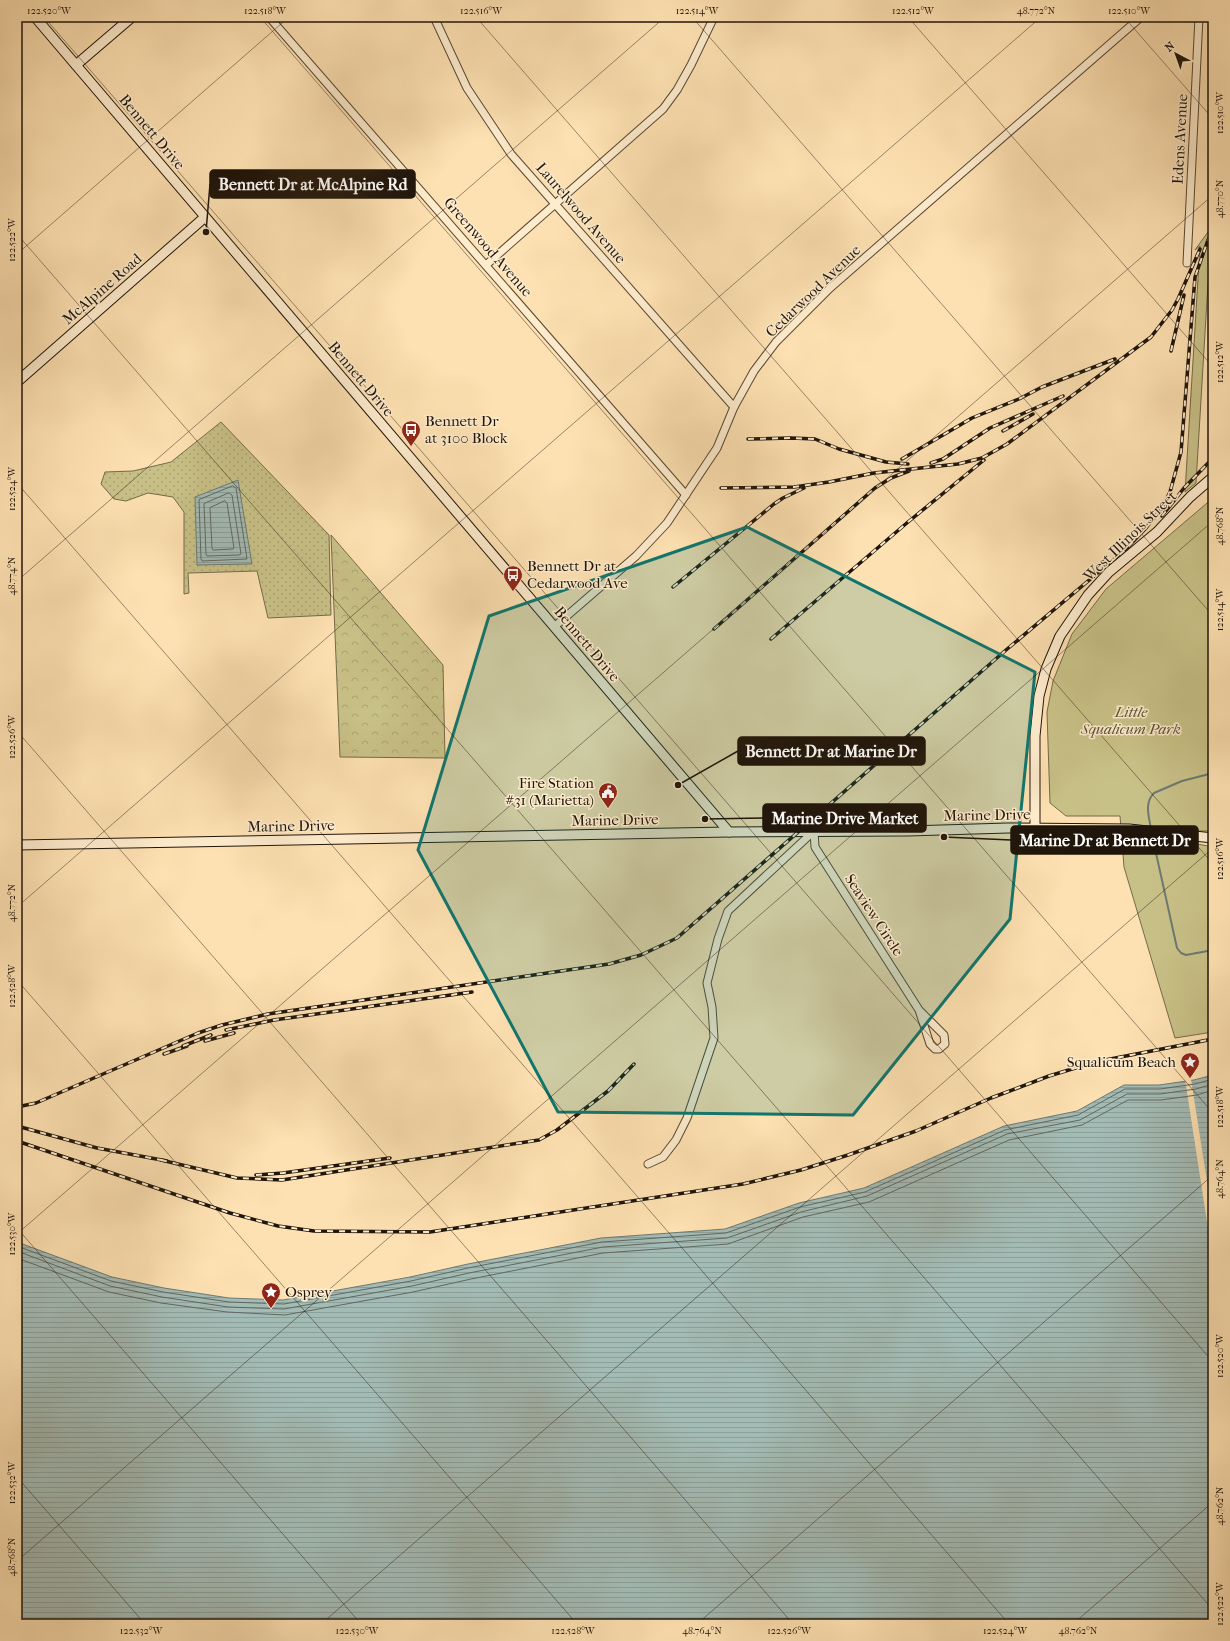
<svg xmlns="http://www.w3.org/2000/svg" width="1230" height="1641" font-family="'IM FELL French Canon',serif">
<defs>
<pattern id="grass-dots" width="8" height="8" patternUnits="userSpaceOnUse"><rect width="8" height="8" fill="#c8c187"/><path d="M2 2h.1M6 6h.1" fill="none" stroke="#aba573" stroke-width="1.8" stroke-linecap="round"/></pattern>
<pattern id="forest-crowns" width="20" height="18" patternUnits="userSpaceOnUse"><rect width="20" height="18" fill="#c8c187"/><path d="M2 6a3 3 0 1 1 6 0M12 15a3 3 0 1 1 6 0" fill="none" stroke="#aba573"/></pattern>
<pattern id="water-rules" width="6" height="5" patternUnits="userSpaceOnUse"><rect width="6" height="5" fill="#a3bbb5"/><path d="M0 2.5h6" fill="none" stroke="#8ca09a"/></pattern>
</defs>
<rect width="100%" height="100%" fill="#fee1b2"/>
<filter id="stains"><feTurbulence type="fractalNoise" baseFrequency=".005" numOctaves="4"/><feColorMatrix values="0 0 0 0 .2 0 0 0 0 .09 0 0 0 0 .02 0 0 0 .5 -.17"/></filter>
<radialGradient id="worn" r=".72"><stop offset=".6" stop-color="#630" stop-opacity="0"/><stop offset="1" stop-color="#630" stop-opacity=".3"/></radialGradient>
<path fill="url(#grass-dots)" stroke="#746b48" d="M 221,422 L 329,535 L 331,615 L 268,618 L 257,571 L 188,573 L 189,593 L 184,594 L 184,512 L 173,497 L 148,493 L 126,501 L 114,499 L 101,484 L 105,472 L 133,471 L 171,462 Z"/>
<path fill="url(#forest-crowns)" stroke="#746b48" d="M 331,535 L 443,665 L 445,758 L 340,757 Z"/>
<g fill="#c8c187" stroke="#746b48">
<path d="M 1213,225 L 1213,272 L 1208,283 L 1196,483 L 1185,492 L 1200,246 L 1195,250 Z"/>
<path d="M 1213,498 L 1213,831 L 1189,831 L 1187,842 L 1213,847 L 1213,1032 L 1175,1038 L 1124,867 L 1120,816 L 1066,816 L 1050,803 L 1047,712 L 1053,681 L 1072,634 L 1106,589 Z"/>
</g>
<g fill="url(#water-rules)" stroke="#6e7971">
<path d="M 238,480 L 252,564 L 197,565 L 195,497 Z"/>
<path d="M 1213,1075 L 1213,1624 L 17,1624 L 17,1242 L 112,1277 L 164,1288 L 229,1298 L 283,1300 L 410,1277 L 468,1264 L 601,1238 L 725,1229 L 799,1203 L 864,1188 L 1004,1126 L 1077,1111 L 1124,1085 L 1159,1085 L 1194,1080 Z"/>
</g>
<path fill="#fee1b2" d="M 1185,1079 L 1191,1079 L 1213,1220 L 1213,1261 Z"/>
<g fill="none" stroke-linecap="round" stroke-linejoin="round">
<g stroke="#616860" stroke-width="1">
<path d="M 233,486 L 236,488 L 247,559 L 202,561 L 201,559 L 199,500 Z"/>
<path d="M 229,493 L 232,495 L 241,554 L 239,555 L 207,556 L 206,554 L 204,504 Z"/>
<path d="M 225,501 L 227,503 L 234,548 L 233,549 L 213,550 L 212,548 L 210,508 Z"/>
<path d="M 17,1246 L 111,1281 L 163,1292 L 229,1302 L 284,1304 L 411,1281 L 468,1268 L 602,1242 L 726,1233 L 800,1207 L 865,1192 L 1005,1130 L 1078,1115 L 1125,1089 L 1160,1089 L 1195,1084 L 1213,1079"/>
<path d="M 17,1251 L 110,1286 L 162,1297 L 228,1307 L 284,1309 L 412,1286 L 469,1273 L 603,1247 L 727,1238 L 801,1212 L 867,1196 L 1007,1134 L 1080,1120 L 1127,1094 L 1160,1094 L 1196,1089 L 1213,1084"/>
<path d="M 17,1258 L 109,1292 L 161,1303 L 227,1312 L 285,1315 L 413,1292 L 471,1279 L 603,1253 L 728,1244 L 803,1217 L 869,1202 L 1009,1140 L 1082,1125 L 1128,1100 L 1161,1100 L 1197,1095 L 1213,1090"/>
</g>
<g stroke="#6e7971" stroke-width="2">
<path d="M 1151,829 C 1149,817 1144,803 1154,793 L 1182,781 L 1213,773"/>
<path d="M 1152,835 L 1177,948 L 1181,953 L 1186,955 L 1213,950"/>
</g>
<defs>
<g id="street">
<path d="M 269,17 L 686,495"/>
<path d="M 434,17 L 467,88 L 511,154 L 734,407"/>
<path d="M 1187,263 L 1199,17"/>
<path d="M 486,265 L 663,109 L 677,90 L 691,65 L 714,17"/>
<path d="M 554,627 L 636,556 L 667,523 L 717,448 L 734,407 L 754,371 L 776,342 L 830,288 L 1141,17"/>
<path d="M 814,831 L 815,847 L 919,1010 L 930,1044 L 935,1049 L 939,1049 L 945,1044 L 944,1035 L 919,1010"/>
<path d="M 648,1164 L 663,1157 L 676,1140 L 687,1118 L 714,1038 L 712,1007 L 707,983 L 718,939 L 728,911 L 814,831"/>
</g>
<g id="secondary">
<path d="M 35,17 L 729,832"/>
<path d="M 76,65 L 132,17"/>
<path d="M 17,382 L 205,217"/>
<path d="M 1035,828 L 1035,736 L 1039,696 L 1046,669 L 1060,636 L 1088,595 L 1109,572 L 1157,532 L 1190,497 L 1213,477"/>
<path d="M 17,845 L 729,832 L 908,831 L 1008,828 L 1129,829 L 1213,838"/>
</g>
</defs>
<use href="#street" stroke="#574834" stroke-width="9"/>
<use href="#secondary" stroke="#1f150a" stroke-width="11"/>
<use href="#street" stroke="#feeccd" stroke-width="7"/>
<use href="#secondary" stroke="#feeccd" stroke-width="9"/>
<defs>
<g id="rail">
<path d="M 1171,351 L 1184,295"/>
<path d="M 1003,431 L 1033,414"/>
<path d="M 748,439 L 791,438 L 815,439 L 839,449 L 886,462 L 908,464"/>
<path d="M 902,459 L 972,418 L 1019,399 L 1042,387 L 1115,359"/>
<path d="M 931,463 L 943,459 L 990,428 L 1063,396"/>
<path d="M 721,488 L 794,487 L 829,482 L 874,473 L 958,464 L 982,458 L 1007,444 L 1151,337 L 1172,310 L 1178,299 L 1200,249"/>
<path d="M 1162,516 L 1184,488 L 1213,458"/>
<path d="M 673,587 L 774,504 L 783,498 L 804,488"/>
<path d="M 714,629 L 875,488 L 891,478 L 909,471"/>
<path d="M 771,639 L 908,522 L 984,460"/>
<path d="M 226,1030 L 274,1020 L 472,992"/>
<path d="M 205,1041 L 234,1033"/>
<path d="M 183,1046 L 211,1035"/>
<path d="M 164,1054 L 187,1046"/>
<path d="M 17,1107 L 36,1103 L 198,1033 L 222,1025 L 268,1014 L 609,964 L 641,955 L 677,938 L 1006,650 L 1125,550 L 1146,528 L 1162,508 L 1170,492 L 1181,452 L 1195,277 L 1208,240 L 1213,232"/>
<path d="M 17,1126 L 97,1148 L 167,1161"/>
<path d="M 17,1141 L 230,1213 L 278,1226 L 314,1231 L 430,1232 L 743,1184 L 801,1170 L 848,1155 L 916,1131 L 991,1098 L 1049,1076 L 1095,1062 L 1213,1039"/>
<path d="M 161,1160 L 237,1178 L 282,1180 L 539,1140 L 557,1130 L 608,1091 L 634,1064"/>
<path d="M 256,1175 L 283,1173 L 390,1158"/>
</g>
</defs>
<use href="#rail" stroke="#1f150a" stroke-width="3.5"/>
<use href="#rail" stroke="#feeccd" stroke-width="2" stroke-dasharray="6" stroke-linecap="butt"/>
</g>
<path fill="#0f766e" fill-opacity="0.2" stroke="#0f766e" stroke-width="3" stroke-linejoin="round" d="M 747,527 L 1035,672 L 1010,919 L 853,1115 L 558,1112 L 418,850 L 489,616 Z"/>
<path fill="none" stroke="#1f150a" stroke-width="1" stroke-opacity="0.45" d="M 44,17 L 1213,1362M 260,17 L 1213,1113M 476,17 L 1213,864M 692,17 L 1213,616M 908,17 L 1213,367M 1124,17 L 1213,119M 17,234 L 1213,1610M 17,254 L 289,17M 17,483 L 1009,1624M 17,581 L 665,17M 17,731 L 793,1624M 17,907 L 1041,17M 17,980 L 577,1624M 17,1228 L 361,1624M 17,1234 L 1213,195M 17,1477 L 145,1624M 17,1561 L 1213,521M 321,1624 L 1213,848M 697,1624 L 1213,1175M 1073,1624 L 1213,1502"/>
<defs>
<symbol id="bus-pin" viewBox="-11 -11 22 30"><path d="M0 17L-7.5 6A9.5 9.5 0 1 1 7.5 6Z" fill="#8f2418" stroke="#feeccd"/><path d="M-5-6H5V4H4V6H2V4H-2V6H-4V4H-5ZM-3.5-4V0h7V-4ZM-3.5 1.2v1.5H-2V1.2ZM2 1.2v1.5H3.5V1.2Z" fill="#fff"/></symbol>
<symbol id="civic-pin" viewBox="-11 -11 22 30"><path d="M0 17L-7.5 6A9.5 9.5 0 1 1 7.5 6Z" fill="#8f2418" stroke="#feeccd"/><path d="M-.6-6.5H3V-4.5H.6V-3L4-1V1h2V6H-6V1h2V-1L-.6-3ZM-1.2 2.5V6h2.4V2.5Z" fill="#fff"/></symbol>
<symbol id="sight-pin" viewBox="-11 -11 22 30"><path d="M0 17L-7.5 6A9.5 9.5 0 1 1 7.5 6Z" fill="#8f2418" stroke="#feeccd"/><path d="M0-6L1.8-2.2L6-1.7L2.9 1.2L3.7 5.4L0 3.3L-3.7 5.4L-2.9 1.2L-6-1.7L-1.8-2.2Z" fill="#fff"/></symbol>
</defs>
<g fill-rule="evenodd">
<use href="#bus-pin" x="400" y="419" width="22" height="30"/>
<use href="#bus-pin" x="502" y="564" width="22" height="30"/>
<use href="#civic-pin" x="597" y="781" width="22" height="30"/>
<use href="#sight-pin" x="1179" y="1051" width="22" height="30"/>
<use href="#sight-pin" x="260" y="1281" width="22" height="30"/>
</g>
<g text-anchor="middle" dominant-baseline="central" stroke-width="3" stroke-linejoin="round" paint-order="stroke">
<g font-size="15" fill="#1f150a" stroke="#feeccd">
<text transform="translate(152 132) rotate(50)">Bennett Drive</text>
<text transform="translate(1180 139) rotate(-87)">Edens Avenue</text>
<text transform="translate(581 213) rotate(49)">Laurelwood Avenue</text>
<text transform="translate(488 247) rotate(49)">Greenwood Avenue</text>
<text transform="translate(102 289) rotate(-41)">McAlpine Road</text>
<text transform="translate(813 291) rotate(-44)">Cedarwood Avenue</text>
<text transform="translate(361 379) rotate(50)">Bennett Drive</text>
<text transform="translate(1130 536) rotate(-44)">West Illinois Street</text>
<text transform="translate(587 644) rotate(50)">Bennett Drive</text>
<text transform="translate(987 815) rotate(-1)">Marine Drive</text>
<text transform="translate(615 820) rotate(-1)">Marine Drive</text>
<text transform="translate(291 826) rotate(-1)">Marine Drive</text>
<text transform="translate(874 915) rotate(57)">Seaview Circle</text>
</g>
<g font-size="15" fill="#1f150a" stroke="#feeccd" text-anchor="start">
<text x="425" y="421">Bennett Dr<tspan x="425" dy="17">at 3100 Block</tspan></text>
<text x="527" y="566">Bennett Dr at<tspan x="527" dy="17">Cedarwood Ave</tspan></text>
<text x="594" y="783" text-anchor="end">Fire Station<tspan x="594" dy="17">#31 (Marietta)</tspan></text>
<text x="1176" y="1062" text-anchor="end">Squalicum Beach</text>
<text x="285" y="1292">Osprey</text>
</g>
<g font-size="15" font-style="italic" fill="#5a5136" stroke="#feeccd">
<text x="1131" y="712">Little<tspan x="1131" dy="17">Squalicum Park</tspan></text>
</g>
</g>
<path fill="none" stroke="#1f150a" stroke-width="1.5" d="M206 232L210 184M678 785L738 751M705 819L763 818M944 837L1011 840"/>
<g fill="#1f150a" stroke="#feeccd" stroke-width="1.5">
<circle cx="206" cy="232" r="4"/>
<circle cx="678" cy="785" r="4"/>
<circle cx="705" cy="819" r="4"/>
<circle cx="944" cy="837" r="4"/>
</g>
<g fill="#1f150a" stroke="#1f150a" stroke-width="1.5">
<rect x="210" y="170" width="205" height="28" rx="4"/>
<rect x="738" y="737" width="187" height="28" rx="4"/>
<rect x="763" y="804" width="163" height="28" rx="4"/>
<rect x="1011" y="826" width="187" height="28" rx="4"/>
</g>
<g font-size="16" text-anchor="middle" font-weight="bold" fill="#fff">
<text x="313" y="190">Bennett Dr at McAlpine Rd</text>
<text x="831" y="757">Bennett Dr at Marine Dr</text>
<text x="845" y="824">Marine Drive Market</text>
<text x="1105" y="846">Marine Dr at Bennett Dr</text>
</g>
<rect width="1230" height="1641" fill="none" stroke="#fee1b2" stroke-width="44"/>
<g transform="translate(1176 54) rotate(319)" stroke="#feeccd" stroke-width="3" paint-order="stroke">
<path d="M0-3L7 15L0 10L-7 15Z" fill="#1f150a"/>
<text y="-6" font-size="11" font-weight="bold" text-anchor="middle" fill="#1f150a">N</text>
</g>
<rect x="22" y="22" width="1186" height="1597" fill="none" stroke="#1f150a" stroke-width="1.5"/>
<g font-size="10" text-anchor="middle" fill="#1f150a">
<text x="49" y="14">122.520°W</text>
<text x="265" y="14">122.518°W</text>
<text x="481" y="14">122.516°W</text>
<text x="697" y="14">122.514°W</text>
<text x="913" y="14">122.512°W</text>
<text x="1036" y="14">48.772°N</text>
<text x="1129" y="14">122.510°W</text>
<text transform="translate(1219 113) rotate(-90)" y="4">122.510°W</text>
<text transform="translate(1219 199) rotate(-90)" y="4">48.770°N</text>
<text transform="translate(11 240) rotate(-90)" y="4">122.522°W</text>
<text transform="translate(1219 362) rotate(-90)" y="4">122.512°W</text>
<text transform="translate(11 489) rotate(-90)" y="4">122.524°W</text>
<text transform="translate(1219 526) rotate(-90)" y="4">48.768°N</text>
<text transform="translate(11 576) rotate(-90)" y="4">48.774°N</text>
<text transform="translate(1219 610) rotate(-90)" y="4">122.514°W</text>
<text transform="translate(11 737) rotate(-90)" y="4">122.526°W</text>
<text transform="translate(1219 859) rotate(-90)" y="4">122.516°W</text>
<text transform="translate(11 903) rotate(-90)" y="4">48.772°N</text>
<text transform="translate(11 986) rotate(-90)" y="4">122.528°W</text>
<text transform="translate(1219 1107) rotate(-90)" y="4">122.518°W</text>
<text transform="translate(1219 1179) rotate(-90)" y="4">48.764°N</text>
<text transform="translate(11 1234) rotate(-90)" y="4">122.530°W</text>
<text transform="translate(1219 1356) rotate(-90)" y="4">122.520°W</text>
<text transform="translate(11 1483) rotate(-90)" y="4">122.532°W</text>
<text transform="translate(1219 1506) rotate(-90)" y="4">48.762°N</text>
<text transform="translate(11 1557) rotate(-90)" y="4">48.768°N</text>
<text transform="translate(1219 1604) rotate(-90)" y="4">122.522°W</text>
<text x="141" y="1634">122.532°W</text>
<text x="357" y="1634">122.530°W</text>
<text x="573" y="1634">122.528°W</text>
<text x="702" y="1634">48.764°N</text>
<text x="789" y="1634">122.526°W</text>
<text x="1005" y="1634">122.524°W</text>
<text x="1078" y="1634">48.762°N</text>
</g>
<rect width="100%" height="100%" filter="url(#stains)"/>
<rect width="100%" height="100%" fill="url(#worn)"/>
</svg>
